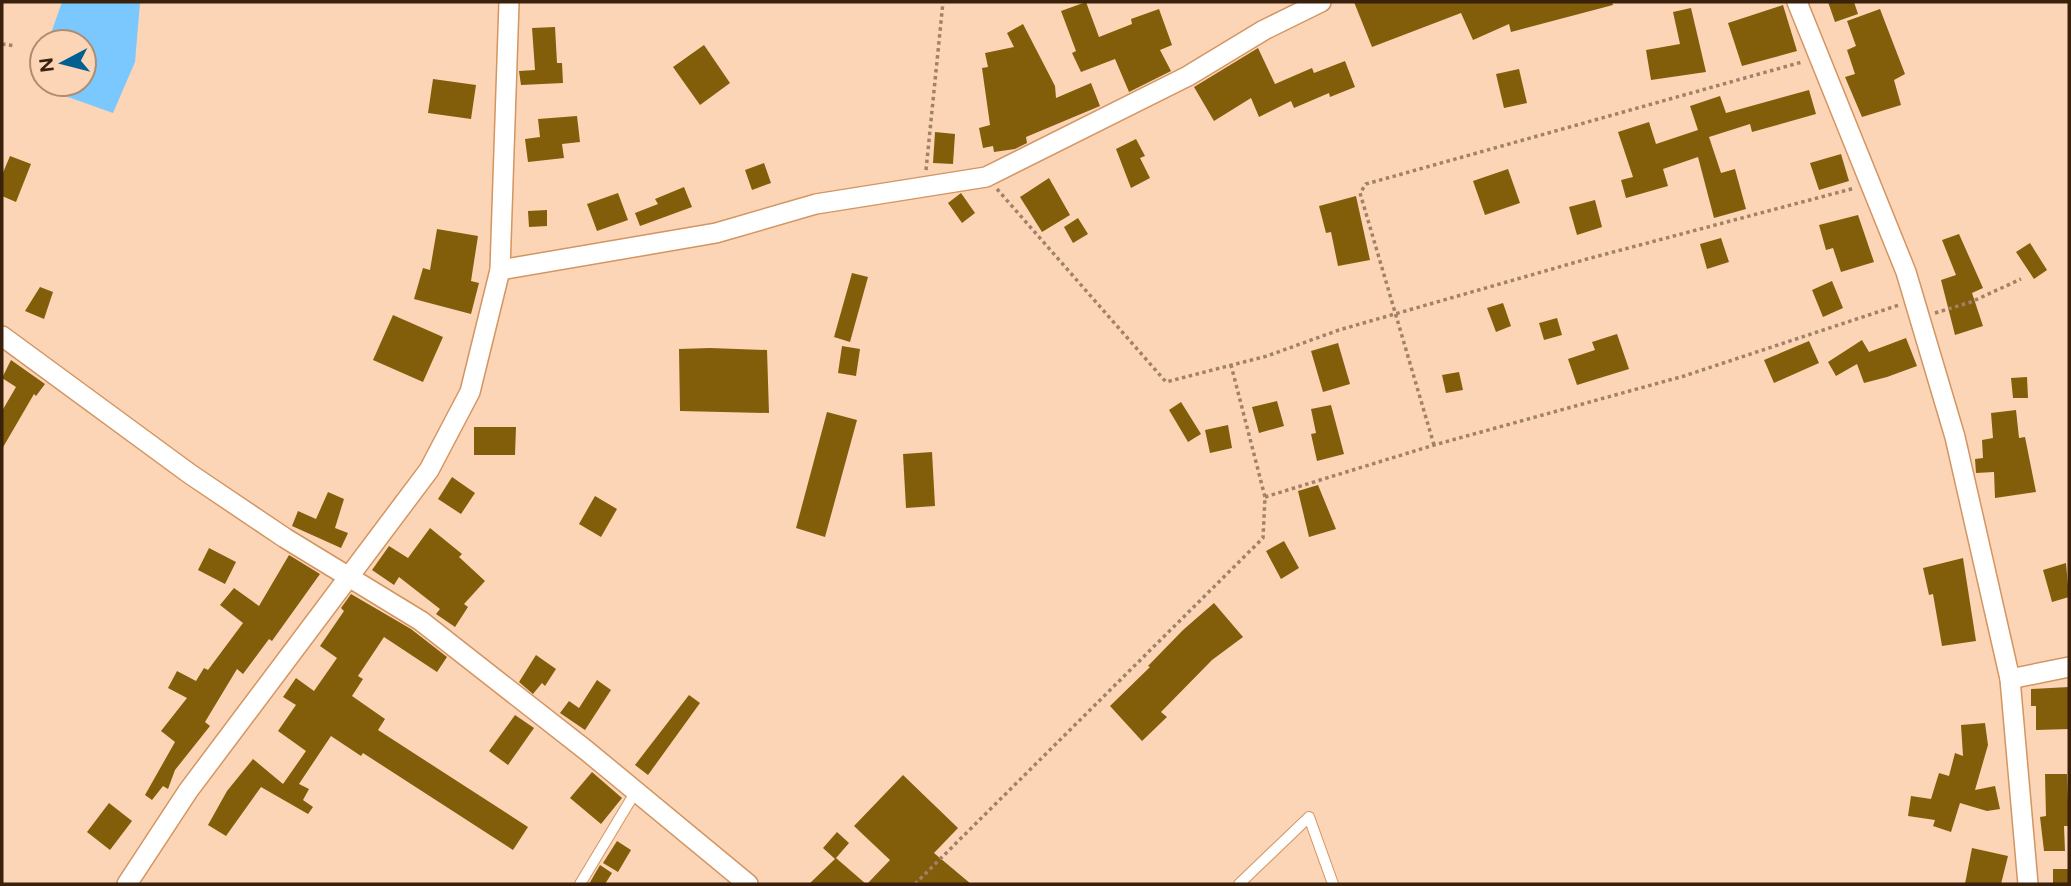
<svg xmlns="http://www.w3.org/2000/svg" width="2071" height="886" font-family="Figtree,sans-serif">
<rect width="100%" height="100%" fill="#fcd5b6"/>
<path fill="#7ac8fe" d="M 62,2 L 140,3 L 135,62 L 113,113 L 40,87 L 36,77 L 42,59 L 42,84 L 84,84 L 84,42 L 48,42 Z"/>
<g fill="#825d0a">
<path d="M 1086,2 L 1099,37 L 1132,24 L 1131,19 L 1159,9 L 1172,45 L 1160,50 L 1171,71 L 1129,92 L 1115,59 L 1081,72 L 1072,53 L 1076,51 L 1061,11 Z"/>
<path d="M 1354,2 L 1612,2 L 1613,5 L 1511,32 L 1509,24 L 1473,40 L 1461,13 L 1372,47 Z"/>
<path d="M 1828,2 L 1854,2 L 1858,14 L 1835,22 Z"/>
<path d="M 1783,5 L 1797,51 L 1742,66 L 1728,23 Z"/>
<path d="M 1691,8 L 1706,72 L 1651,80 L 1646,50 L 1680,44 L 1673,12 Z"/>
<path d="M 1880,9 L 1905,74 L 1894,80 L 1901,105 L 1862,117 L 1845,77 L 1855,74 L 1847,50 L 1856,46 L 1847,21 Z"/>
<path d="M 1023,24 L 1055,86 L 1056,98 L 1091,83 L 1100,106 L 1026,137 L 1027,143 L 1015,149 L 994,152 L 993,146 L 983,148 L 979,128 L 990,125 L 982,68 L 988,67 L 985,53 L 1014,47 L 1007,33 Z"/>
<path d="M 555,27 L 557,63 L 562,63 L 563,83 L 521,85 L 519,71 L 535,70 L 532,28 Z"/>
<path d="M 704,45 L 730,83 L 700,105 L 673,67 Z"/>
<path d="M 1258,48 L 1275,84 L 1312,68 L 1314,73 L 1345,61 L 1355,87 L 1330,97 L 1329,93 L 1294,108 L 1291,101 L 1259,117 L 1251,98 L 1214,121 L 1194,87 Z"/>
<path d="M 1519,69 L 1527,103 L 1504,108 L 1496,74 Z"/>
<path d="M 433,79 L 476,85 L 471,119 L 428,113 Z"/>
<path d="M 1809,90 L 1816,114 L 1752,132 L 1750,124 L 1709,137 L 1721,173 L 1735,169 L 1746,209 L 1714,218 L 1698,157 L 1663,169 L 1668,186 L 1626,198 L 1621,180 L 1633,177 L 1618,132 L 1649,122 L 1656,144 L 1698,130 L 1690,106 L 1720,96 L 1726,113 Z"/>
<path d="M 577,116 L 580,142 L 562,144 L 564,158 L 528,162 L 525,139 L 540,137 L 538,119 Z"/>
<path d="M 935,132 L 955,134 L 953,164 L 933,163 Z"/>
<path d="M 1136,139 L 1145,156 L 1140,158 L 1150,178 L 1131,188 L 1116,149 Z"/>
<path d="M 1841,154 L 1849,181 L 1819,190 L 1810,163 Z"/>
<path d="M 10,156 L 31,164 L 16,202 L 2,196 L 2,175 Z"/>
<path d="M 764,163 L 771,183 L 752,190 L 745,170 Z"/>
<path d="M 1508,169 L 1520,203 L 1485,215 L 1473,181 Z"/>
<path d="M 1049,178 L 1070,215 L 1042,232 L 1020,197 Z"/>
<path d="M 684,187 L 692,207 L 640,226 L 635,213 L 658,204 L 655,199 Z"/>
<path d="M 618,193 L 628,220 L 597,231 L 587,204 Z"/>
<path d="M 961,193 L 975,213 L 962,223 L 948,203 Z"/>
<path d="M 1356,196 L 1370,260 L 1338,266 L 1331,232 L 1326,233 L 1319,206 Z"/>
<path d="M 1595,200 L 1602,227 L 1577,235 L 1569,207 Z"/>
<path d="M 547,210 L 547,226 L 529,227 L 528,211 Z"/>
<path d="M 1858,215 L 1874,262 L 1841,272 L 1833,248 L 1826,250 L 1819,225 Z"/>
<path d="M 1078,218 L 1088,234 L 1073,243 L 1064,227 Z"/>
<path d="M 437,229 L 478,236 L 471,281 L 479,283 L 471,314 L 414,299 L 423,268 L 430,270 Z"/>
<path d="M 1959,234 L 1983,288 L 1972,293 L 1983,326 L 1955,335 L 1941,280 L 1956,275 L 1942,240 Z"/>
<path d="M 1721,238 L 1729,262 L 1707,269 L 1700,244 Z"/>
<path d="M 2030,243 L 2047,270 L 2034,279 L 2016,252 Z"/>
<path d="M 852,273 L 868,277 L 850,342 L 834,337 Z"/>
<path d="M 1832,281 L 1843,308 L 1823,317 L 1812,290 Z"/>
<path d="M 40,287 L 53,292 L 44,319 L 25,311 Z"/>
<path d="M 1503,303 L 1511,326 L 1496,332 L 1487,308 Z"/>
<path d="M 393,315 L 443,337 L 423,382 L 373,360 Z"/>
<path d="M 1557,318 L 1562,335 L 1544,340 L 1539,323 Z"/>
<path d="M 1617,334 L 1629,369 L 1577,385 L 1568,359 L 1595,350 L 1592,342 Z"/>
<path d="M 1906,338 L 1917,366 L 1887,377 L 1864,383 L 1857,364 L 1836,376 L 1828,362 L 1862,340 L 1869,352 Z"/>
<path d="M 1809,341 L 1819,363 L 1774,383 L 1764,360 Z"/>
<path d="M 1338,343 L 1350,384 L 1323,392 L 1311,351 Z"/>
<path d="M 842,346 L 860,349 L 856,376 L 838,373 Z"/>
<path d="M 710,348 L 767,350 L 769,413 L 680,411 L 679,349 Z"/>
<path d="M 11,360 L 45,384 L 36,396 L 34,394 L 2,449 L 2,411 L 16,387 L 2,378 Z"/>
<path d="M 1459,372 L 1463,390 L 1446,393 L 1442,375 Z"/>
<path d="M 2027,377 L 2028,398 L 2013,398 L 2011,378 Z"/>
<path d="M 1277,401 L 1284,426 L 1259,433 L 1252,407 Z"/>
<path d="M 1181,402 L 1201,434 L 1188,442 L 1169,410 Z"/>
<path d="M 1331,405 L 1344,454 L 1317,461 L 1311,434 L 1316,433 L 1311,409 Z"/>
<path d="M 2016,410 L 2019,438 L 2025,437 L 2036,492 L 1995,498 L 1994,472 L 1976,473 L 1975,459 L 1983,458 L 1982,440 L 1993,438 L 1991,413 Z"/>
<path d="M 827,412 L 857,420 L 825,537 L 796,528 Z"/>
<path d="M 1228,425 L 1232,448 L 1210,453 L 1205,430 Z"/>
<path d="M 474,427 L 516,427 L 515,455 L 474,455 Z"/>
<path d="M 932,452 L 935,506 L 906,508 L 903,454 Z"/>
<path d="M 452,477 L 475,493 L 461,514 L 438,499 Z"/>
<path d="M 1318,485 L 1336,529 L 1309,537 L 1298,491 Z"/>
<path d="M 328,492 L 344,499 L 335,528 L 348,533 L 341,548 L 292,526 L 298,511 L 316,519 Z"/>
<path d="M 595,496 L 617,509 L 601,537 L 579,524 Z"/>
<path d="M 430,528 L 462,554 L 459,557 L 485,581 L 464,604 L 468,607 L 455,627 L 436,614 L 440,609 L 399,577 L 394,585 L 372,570 L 389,546 L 408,558 Z"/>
<path d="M 1284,541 L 1299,568 L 1281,579 L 1266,551 Z"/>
<path d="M 209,548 L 236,562 L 225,584 L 198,570 Z"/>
<path d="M 289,555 L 320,574 L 272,641 L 269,639 L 243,674 L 237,669 L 205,722 L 210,726 L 175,770 L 168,789 L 163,786 L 152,800 L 145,795 L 175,742 L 161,731 L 187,698 L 168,688 L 177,671 L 196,681 L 204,668 L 208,670 L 243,623 L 220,605 L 234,588 L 259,606 Z"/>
<path d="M 1963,558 L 1976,641 L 1942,646 L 1933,594 L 1929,595 L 1923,568 Z"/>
<path d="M 2066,563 L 2069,597 L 2052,602 L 2043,570 Z"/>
<path d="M 351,594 L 411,629 L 447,657 L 437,672 L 384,637 L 358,676 L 363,679 L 352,696 L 385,719 L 378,730 L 528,827 L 513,850 L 363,753 L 361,756 L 331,736 L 299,784 L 309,789 L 303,800 L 313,807 L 308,814 L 261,787 L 226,836 L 208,825 L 227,791 L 253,759 L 283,784 L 306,751 L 278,731 L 296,705 L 283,697 L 296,678 L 314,691 L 337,658 L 320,646 L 344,611 L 341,608 Z"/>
<path d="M 1214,603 L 1243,637 L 1212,660 L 1161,712 L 1167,717 L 1142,741 L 1110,706 L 1150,667 L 1148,666 L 1183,630 Z"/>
<path d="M 536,655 L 556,669 L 545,686 L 542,683 L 533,694 L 519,682 Z"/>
<path d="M 597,680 L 611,690 L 585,730 L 560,713 L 569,701 L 579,708 Z"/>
<path d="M 2069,687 L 2069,729 L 2036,730 L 2036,706 L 2031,706 L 2031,689 Z"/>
<path d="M 689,695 L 700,703 L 648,775 L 635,765 Z"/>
<path d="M 515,715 L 534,728 L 508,765 L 489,751 Z"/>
<path d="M 1985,723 L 1988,745 L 1975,790 L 1995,786 L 2000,809 L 1987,811 L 1960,803 L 1951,832 L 1933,826 L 1935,820 L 1908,816 L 1911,796 L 1931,799 L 1939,773 L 1949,776 L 1955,753 L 1963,756 L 1961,725 Z"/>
<path d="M 592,772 L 622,798 L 601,824 L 570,798 Z"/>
<path d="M 2045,774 L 2067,774 L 2069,826 L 2064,826 L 2065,851 L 2044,851 L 2040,817 L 2046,816 Z"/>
<path d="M 903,775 L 958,828 L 934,853 L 971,884 L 867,884 L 890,860 L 854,826 Z"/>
<path d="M 109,803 L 132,821 L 110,850 L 87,832 Z"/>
<path d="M 837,832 L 849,843 L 836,858 L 866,884 L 809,884 L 835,859 L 823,848 Z"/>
<path d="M 617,841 L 631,850 L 618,872 L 603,863 Z"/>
<path d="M 1972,848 L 2008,856 L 2001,884 L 1965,884 Z"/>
<path d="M 600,865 L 612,873 L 605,884 L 589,884 Z"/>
<rect x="2053" y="869" width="15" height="15"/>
</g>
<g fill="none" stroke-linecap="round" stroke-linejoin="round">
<defs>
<g id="lane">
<path d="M 580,884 L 636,791"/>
<path d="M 1239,884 L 1309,817 L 1333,884"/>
</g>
<g id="street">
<path d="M 1797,2 L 1906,272 L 1955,437 L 2010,679 L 2028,884"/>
<path d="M 500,270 L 716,233 L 816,204 L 986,177 L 1188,76 L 1264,30 L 1321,2"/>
<path d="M 2,336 L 190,474 L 285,538 L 421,621 L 587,751 L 748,884"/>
<path d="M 2010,679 L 2069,667"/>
<path d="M 127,884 L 188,791 L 429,470 L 470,392 L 500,270 L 509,2"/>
</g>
</defs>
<use href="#lane" stroke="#d39561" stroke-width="12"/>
<use href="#street" stroke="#d39561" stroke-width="22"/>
<g stroke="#a28267" stroke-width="3.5" stroke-dasharray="3.5 3.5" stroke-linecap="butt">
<path d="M 2,44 L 15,46"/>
<path d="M 926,170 L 943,2"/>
<path d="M 997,189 L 1166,382 L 1267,356 L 1339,330 L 1587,259 L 1855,188"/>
<path d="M 1935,313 L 1971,302 L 2021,279"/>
<path d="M 1434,445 L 1360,193 L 1366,184 L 1802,62"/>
<path d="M 1265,497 L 1434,445 L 1684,376 L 1899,305"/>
<path d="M 915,884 L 1263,538 L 1265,497 L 1231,365"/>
</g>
<use href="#lane" stroke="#fff" stroke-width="10"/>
<use href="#street" stroke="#fff" stroke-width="19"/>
</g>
<rect width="2071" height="886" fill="none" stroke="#39210b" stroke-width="7"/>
<g transform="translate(63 63) rotate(263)"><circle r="33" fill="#fcd5b6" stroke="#ae8d72" stroke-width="2"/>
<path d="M0-5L12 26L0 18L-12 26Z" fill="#006191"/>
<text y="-10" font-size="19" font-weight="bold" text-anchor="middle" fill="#39210b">N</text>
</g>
</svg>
